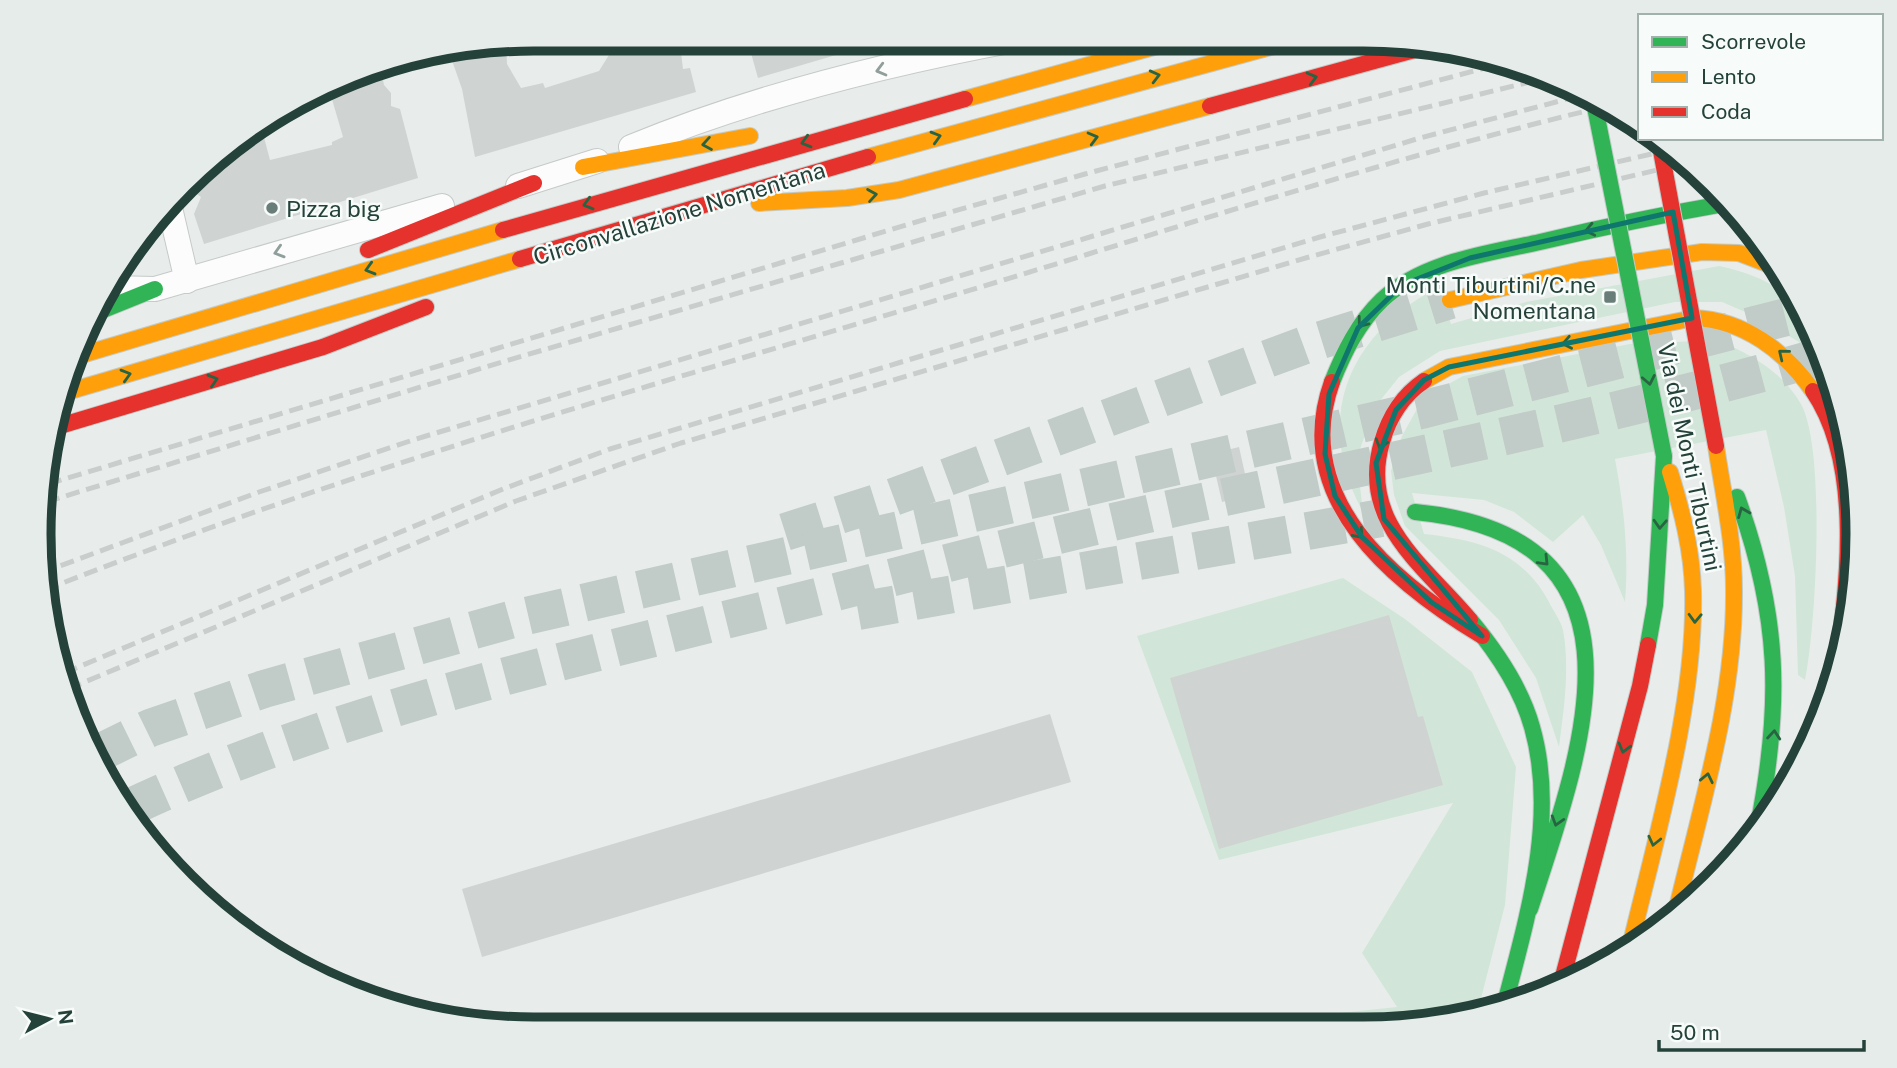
<svg xmlns="http://www.w3.org/2000/svg" width="1897" height="1068" font-family="'Public Sans',sans-serif">
<rect width="100%" height="100%" fill="#e8edeb"/>
<g fill="#d1e6d8">
<path d="M 1719,266 C 1785,280 1815,310 1828,377 L 1799,342 L 1757,317 L 1722,302 L 1675,302 L 1440,351 L 1399,377 L 1375,407 L 1360,449 L 1359,478 L 1363,512 C 1312,418 1348,334 1440,286 L 1451,324 L 1526,302 Z"/>
<path d="M 1718,340 C 1751,355 1782,371 1801,404 C 1826,449 1816,628 1805,680 L 1798,675 L 1795,576 L 1784,507 L 1766,430 L 1615,459 C 1624,507 1629,553 1625,602 L 1601,545 L 1583,515 L 1553,542 L 1514,512 L 1484,500 L 1412,493 L 1424,534 C 1480,540 1524,552 1551,606 C 1555,613 1561,622 1563,630 C 1570,668 1564,708 1559,747 L 1536,678 L 1499,620 L 1405,526 L 1394,495 L 1391,471 L 1402,436 L 1423,398 L 1463,376 L 1630,344 Z"/>
<path d="M 1343,578 L 1405,619 L 1472,672 L 1516,767 L 1505,905 L 1477,1014 L 1427,1025 L 1215,1026 L 1397,1007 L 1362,953 L 1453,803 L 1219,860 L 1137,636 Z"/>
</g>
<g fill="#cfd4d2">
<path d="M 614,39 L 670,39 L 671,43 L 680,44 L 683,69 L 690,68 L 696,92 L 475,157 L 462,89 L 449,52 L 506,43 L 507,64 L 521,88 L 543,83 L 545,88 L 599,71 L 612,50 Z"/>
<path d="M 747,39 L 869,39 L 870,45 L 758,78 Z"/>
<path d="M 380,64 L 384,85 L 391,93 L 391,106 L 400,109 L 418,178 L 204,244 L 194,214 L 201,197 L 188,188 L 233,141 L 261,126 L 270,160 L 332,145 L 332,142 L 343,137 L 329,89 Z"/>
<path d="M 1239,447 L 1250,496 L 1222,502 L 1211,454 Z"/>
<path d="M 1389,615 L 1418,717 L 1423,716 L 1443,785 L 1219,849 L 1170,678 Z"/>
<path d="M 1050,714 L 1071,782 L 482,957 L 462,889 Z"/>
</g>
<g fill="none" stroke-linecap="round" stroke-linejoin="round">
<g stroke="#c1cbc8" stroke-width="38" stroke-dasharray="38 19" stroke-linecap="butt">
<path d="M 785,532 L 880,502 L 1305,345 L 1450,300"/>
<path d="M 858,611 L 1381,518"/>
<path d="M 95,755 L 150,728 L 264,689 L 517,618 L 1421,410 L 1806,312"/>
<path d="M 129,808 C 317,719 524,671 725,620 C 876,583 1027,540 1179,507 C 1394,460 1611,417 1823,356"/>
</g>
<defs>
<g id="street">
<path d="M 631,147 C 753,97 889,63 1019,39"/>
<path d="M 518,186 L 597,161"/>
<path d="M 170,208 L 187,281"/>
<path d="M 109,288 L 155,289 L 442,206"/>
</g>
<g id="fast">
<path d="M 98,312 L 155,289"/>
<path d="M 1332,382 C 1344,352 1358,323 1382,300 C 1423,261 1487,254 1540,242 C 1603,227 1666,214 1729,203"/>
<path d="M 1737,497 C 1780,615 1782,704 1758,826"/>
<path d="M 1415,512 C 1664,536 1582,750 1530,909"/>
<path d="M 1470,620 C 1496,651 1521,687 1532,727 C 1558,818 1527,918 1504,1007"/>
<path d="M 1648,645 L 1655,605 L 1664,456"/>
</g>
<g id="slow">
<path d="M 965,99 L 1183,39"/>
<path d="M 868,157 L 1300,39"/>
<path d="M 583,167 L 750,136"/>
<path d="M 759,203 L 847,198 L 899,190 L 1210,106"/>
<path d="M 1450,300 L 1581,270 L 1702,252 L 1739,253 L 1778,268"/>
<path d="M 78,356 L 503,230"/>
<path d="M 1424,381 L 1449,367 L 1694,318 C 1744,320 1785,351 1813,391"/>
<path d="M 60,394 L 520,259"/>
<path d="M 1848,552 L 1857,499"/>
<path d="M 1675,916 C 1700,809 1735,700 1734,590 C 1734,541 1723,493 1716,446"/>
<path d="M 1629,951 C 1655,840 1696,705 1693,591 C 1692,550 1682,511 1670,472"/>
</g>
<g id="jam">
<path d="M 1210,106 L 1429,46"/>
<path d="M 503,230 L 965,99"/>
<path d="M 368,250 L 534,183"/>
<path d="M 520,259 L 868,157"/>
<path d="M 1424,381 C 1402,396 1389,417 1382,442 C 1358,522 1425,566 1470,620"/>
<path d="M 1332,382 C 1290,499 1394,583 1482,636"/>
<path d="M 1813,391 C 1866,469 1846,598 1834,686"/>
<path d="M 53,428 L 323,347 L 426,307"/>
<path d="M 1561,984 L 1640,686 L 1648,645"/>
</g>
</defs>
<use href="#street" stroke="#c5cac8" stroke-width="26"/>
<use href="#fast" stroke="#c3cbc8" stroke-width="18"/>
<use href="#slow" stroke="#c3cbc8" stroke-width="18"/>
<use href="#jam" stroke="#c3cbc8" stroke-width="18"/>
<use href="#street" stroke="#fcfcfc" stroke-width="24"/>
<use href="#fast" stroke="#30b455" stroke-width="16"/>
<use href="#slow" stroke="#ff9f0a" stroke-width="16"/>
<use href="#jam" stroke="#e5322d" stroke-width="16"/>
<g stroke="#c9cdcc" stroke-width="5" stroke-dasharray="14 7" stroke-linecap="butt">
<path d="M 48,484 L 926,219 L 1085,174 L 1508,62"/>
<path d="M 46,502 L 502,362 L 1105,186 L 1550,77"/>
<path d="M 41,573 L 259,492 L 416,439 L 1420,138 L 1586,94"/>
<path d="M 45,590 C 329,477 622,394 914,307 C 1146,238 1376,161 1611,105"/>
<path d="M 64,673 L 503,489 L 610,449 L 1320,237 L 1484,193 L 1673,149"/>
<path d="M 68,689 L 516,501 L 681,443 L 1309,257 L 1428,224 L 1691,162"/>
</g>
<defs>
<path id="fast-bridge" d="M 1593,97 L 1664,456"/>
<path id="jam-bridge" d="M 1659,140 L 1716,446"/>
</defs>
<use href="#fast-bridge" stroke="#c3cbc8" stroke-width="18" stroke-linecap="butt"/>
<use href="#jam-bridge" stroke="#c3cbc8" stroke-width="18" stroke-linecap="butt"/>
<use href="#fast-bridge" stroke="#30b455" stroke-width="16"/>
<use href="#jam-bridge" stroke="#e5322d" stroke-width="16"/>
</g>
<defs><path id="oneway-chevron" d="M-2-3.5L2.5 0L-2 3.5" fill="none" stroke-width="1.6" stroke-linecap="round" stroke-linejoin="round" transform="scale(1.75)"/></defs>
<g stroke="#909f9b">
<use href="#oneway-chevron" transform="translate(881 70) rotate(165)"/>
<use href="#oneway-chevron" transform="translate(279 252) rotate(163)"/>
</g>
<g stroke="#286442">
<use href="#oneway-chevron" transform="translate(1155 76) rotate(-14)"/>
<use href="#oneway-chevron" transform="translate(1312 78) rotate(-15)"/>
<use href="#oneway-chevron" transform="translate(936 137) rotate(-16)"/>
<use href="#oneway-chevron" transform="translate(1093 138) rotate(-15)"/>
<use href="#oneway-chevron" transform="translate(806 142) rotate(164)"/>
<use href="#oneway-chevron" transform="translate(707 144) rotate(170)"/>
<use href="#oneway-chevron" transform="translate(872 195) rotate(-9)"/>
<use href="#oneway-chevron" transform="translate(588 204) rotate(164)"/>
<use href="#oneway-chevron" transform="translate(1590 230) rotate(167)"/>
<use href="#oneway-chevron" transform="translate(370 269) rotate(164)"/>
<use href="#oneway-chevron" transform="translate(1362 323) rotate(127)"/>
<use href="#oneway-chevron" transform="translate(1567 343) rotate(169)"/>
<use href="#oneway-chevron" transform="translate(1783 354) rotate(-141)"/>
<use href="#oneway-chevron" transform="translate(126 375) rotate(-16)"/>
<use href="#oneway-chevron" transform="translate(213 380) rotate(-17)"/>
<use href="#oneway-chevron" transform="translate(1649 380) rotate(79)"/>
<use href="#oneway-chevron" transform="translate(1381 444) rotate(107)"/>
<use href="#oneway-chevron" transform="translate(1743 512) rotate(-112)"/>
<use href="#oneway-chevron" transform="translate(1660 524) rotate(93)"/>
<use href="#oneway-chevron" transform="translate(1359 534) rotate(49)"/>
<use href="#oneway-chevron" transform="translate(1544 561) rotate(46)"/>
<use href="#oneway-chevron" transform="translate(1695 618) rotate(92)"/>
<use href="#oneway-chevron" transform="translate(1774 735) rotate(-85)"/>
<use href="#oneway-chevron" transform="translate(1624 748) rotate(105)"/>
<use href="#oneway-chevron" transform="translate(1707 778) rotate(-78)"/>
<use href="#oneway-chevron" transform="translate(1557 821) rotate(107)"/>
<use href="#oneway-chevron" transform="translate(1654 841) rotate(103)"/>
</g>
<path fill="none" stroke="#0f766e" stroke-width="5" stroke-linejoin="round" d="M 1673,212 L 1692,318 L 1449,367 L 1424,380 L 1396,410 L 1376,463 L 1384,519 L 1482,636 L 1431,602 L 1362,537 L 1335,496 L 1325,454 L 1329,394 L 1358,328 L 1402,285 L 1470,258 Z"/>
<g fill="#697e78" stroke="#f7fbf9" stroke-width="2.5">
<circle cx="272" cy="208" r="7"/>
<rect x="1603" y="290" width="14" height="14" rx="3.5"/>
</g>
<g text-anchor="middle" dominant-baseline="central" stroke-width="5" stroke-linejoin="round" paint-order="stroke">
<g font-size="23" fill="#24423a" stroke="#f7fbf9" text-anchor="start">
<text x="286" y="208">Pizza big</text>
<text x="1596" y="284" text-anchor="end">Monti Tiburtini/C.ne<tspan x="1596" dy="26">Nomentana</tspan></text>
</g>
<g font-size="23" fill="#24423a" stroke="#f7fbf9">
<text transform="translate(679 213) rotate(-17)">Circonvallazione Nomentana</text>
<text transform="translate(1690 457) rotate(78)">Via dei Monti Tiburtini</text>
</g>
</g>
<path d="M0 0H1897V1068H0ZM534 51H1363A483 483 0 0 1 1846 534V534A483 483 0 0 1 1363 1017H534A483 483 0 0 1 51 534V534A483 483 0 0 1 534 51Z" fill="#e6ecea" fill-rule="evenodd"/>
<path fill="none" stroke="#24423a" stroke-width="9" d="M534 51H1363A483 483 0 0 1 1846 534V534A483 483 0 0 1 1363 1017H534A483 483 0 0 1 51 534V534A483 483 0 0 1 534 51Z"/>
<rect x="1638" y="14" width="245" height="126" fill="#f7fbf9" stroke="#a3b1ad" stroke-width="2"/>
<rect x="1652" y="37" width="35" height="10" fill="#30b455" stroke="#a3b1ad" stroke-width="2"/>
<text x="1701" y="49" font-size="21" fill="#24423a">Scorrevole</text>
<rect x="1652" y="72" width="35" height="10" fill="#ff9f0a" stroke="#a3b1ad" stroke-width="2"/>
<text x="1701" y="84" font-size="21" fill="#24423a">Lento</text>
<rect x="1652" y="107" width="35" height="10" fill="#e5322d" stroke="#a3b1ad" stroke-width="2"/>
<text x="1701" y="119" font-size="21" fill="#24423a">Coda</text>
<g transform="translate(49 1019) rotate(83)" stroke="#f7fbf9" stroke-width="5" paint-order="stroke">
<path d="M0-5L12 26L0 18L-12 26Z" fill="#24423a"/>
<text y="-10" font-size="19" font-weight="bold" text-anchor="middle" fill="#24423a">N</text>
</g>
<path d="M1659 1040v10h205v-10" fill="none" stroke="#24423a" stroke-width="3.5"/>
<text x="1670" y="1040" font-size="21" fill="#24423a" stroke="#f7fbf9" stroke-width="5" paint-order="stroke">50 m</text>
</svg>
